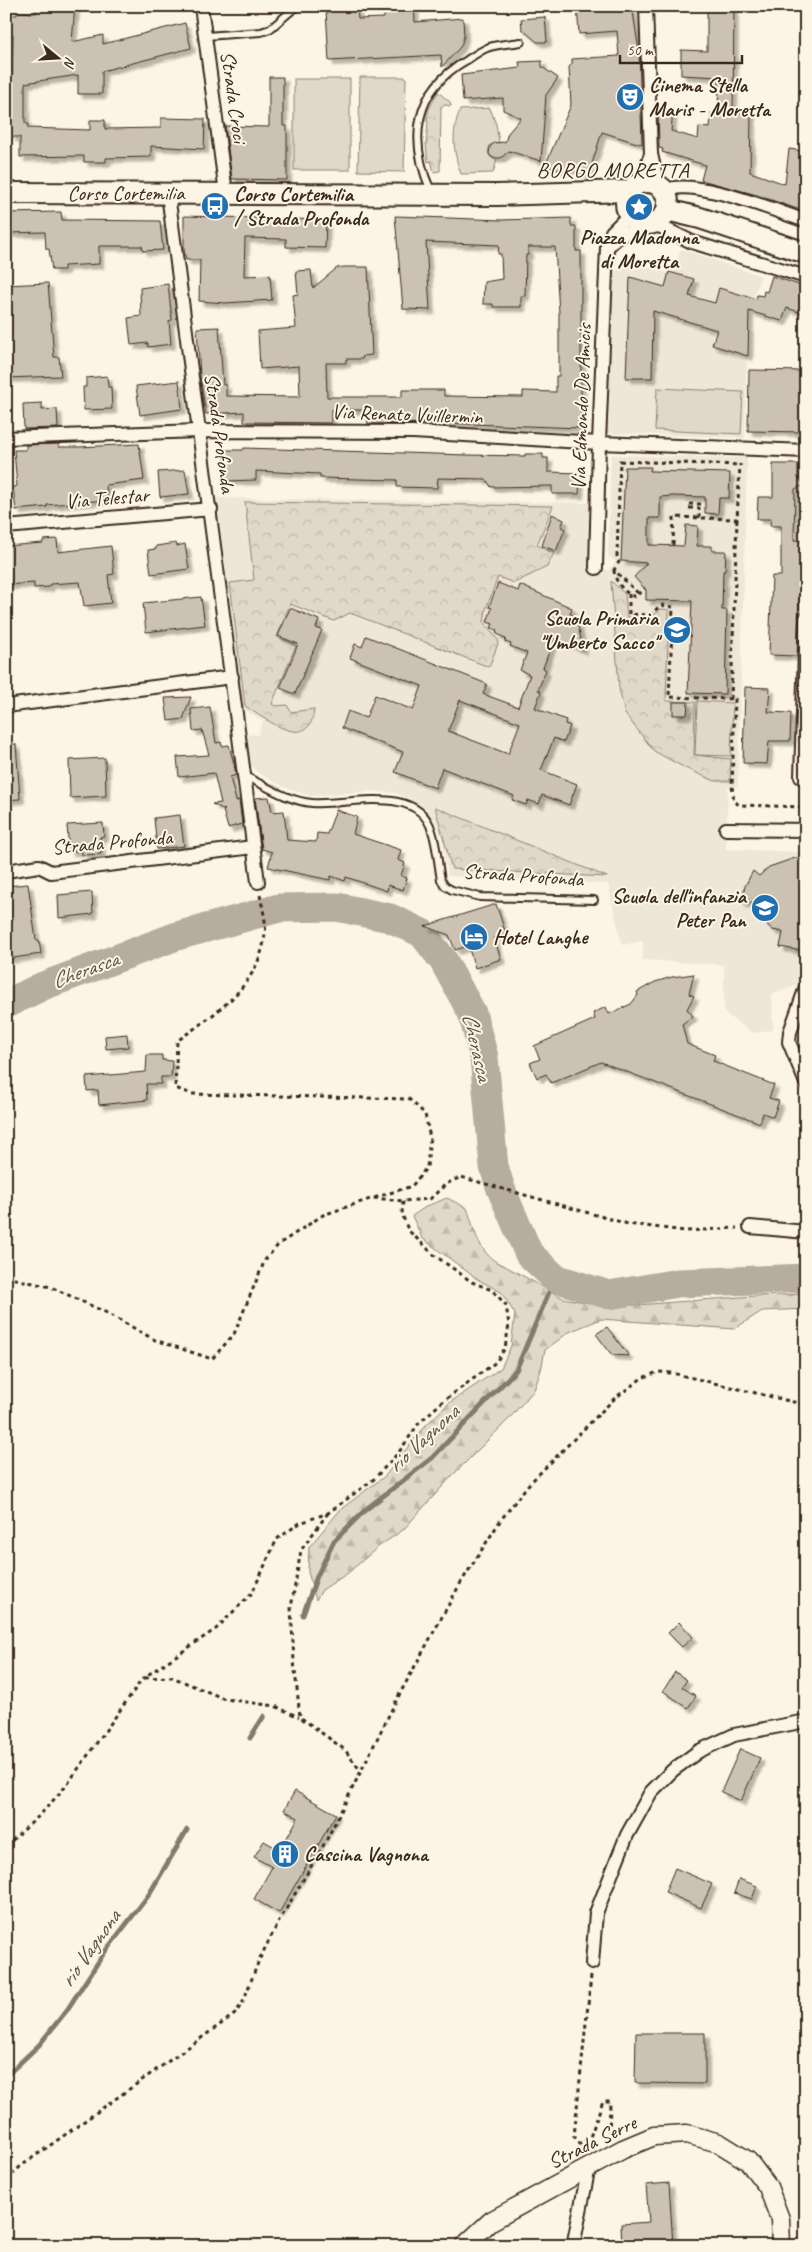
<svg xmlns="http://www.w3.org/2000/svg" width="812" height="2252" font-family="Caveat,sans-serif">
<defs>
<pattern id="forest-firs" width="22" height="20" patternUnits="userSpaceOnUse" patternTransform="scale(1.25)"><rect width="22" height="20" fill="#e0d8c8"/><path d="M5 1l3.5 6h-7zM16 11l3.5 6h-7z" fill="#c1baab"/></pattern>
<pattern id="park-crowns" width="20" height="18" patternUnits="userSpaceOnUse" patternTransform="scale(1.25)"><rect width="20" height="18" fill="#e0d8c8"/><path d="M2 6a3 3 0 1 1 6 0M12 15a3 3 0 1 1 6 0" fill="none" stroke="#c1baab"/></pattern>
<filter id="shadow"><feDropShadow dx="4.5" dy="4.5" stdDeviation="1" flood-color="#0004"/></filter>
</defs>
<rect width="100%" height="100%" fill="#fcf5e5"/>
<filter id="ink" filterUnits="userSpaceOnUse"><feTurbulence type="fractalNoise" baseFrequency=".02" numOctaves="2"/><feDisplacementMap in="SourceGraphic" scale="10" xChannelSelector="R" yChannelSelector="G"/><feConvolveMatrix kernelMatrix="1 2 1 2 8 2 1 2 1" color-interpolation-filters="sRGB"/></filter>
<g filter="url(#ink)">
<g fill="#eee6d6">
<path d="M 681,249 L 761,276 L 748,314 L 745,438 L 607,433 L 613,272 L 631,261 L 672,274 Z"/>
<path d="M 611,455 L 747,458 L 738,787 L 728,787 L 726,849 L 806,852 L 806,970 L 799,974 L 799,985 L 772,994 L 773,1030 L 753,1033 L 724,1013 L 724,965 L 643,960 L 643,941 L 622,945 L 608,884 L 448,876 L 442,837 L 435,821 L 425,808 L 410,799 L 395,793 L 373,791 L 312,796 L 291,790 L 274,782 L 257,772 L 250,764 L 247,736 L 250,734 L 258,735 L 263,721 L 243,709 L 217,498 L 589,503 L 589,567 L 609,570 L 616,562 L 608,556 Z"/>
</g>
<g fill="#e0d8c8" stroke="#8e8173">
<path d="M 360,77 L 406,77 L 404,172 L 358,171 Z"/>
<rect x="294" y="79" width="56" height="91"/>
<path d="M 490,108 L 496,124 L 499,142 L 490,145 L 488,152 L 490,157 L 497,160 L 493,173 L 461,174 C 453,152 451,132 460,110 Z"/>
<path d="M 657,388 L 743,392 L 741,434 L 655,430 Z"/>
<path d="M 697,701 L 733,703 L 731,756 L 695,755 Z"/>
</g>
<path fill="url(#forest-firs)" stroke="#8e8173" d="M 447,1198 L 467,1208 C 475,1231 479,1257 505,1266 L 563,1298 L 610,1307 L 754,1296 L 806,1294 L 806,1309 L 762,1311 L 734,1329 L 601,1319 L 569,1332 L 545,1350 L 541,1370 L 534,1390 L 508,1420 L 451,1477 L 403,1530 L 378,1547 L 348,1573 L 322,1590 L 316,1600 L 308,1572 L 309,1547 L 341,1509 L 385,1476 L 423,1428 L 449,1403 L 501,1368 L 511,1346 L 515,1314 L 501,1292 L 477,1279 L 422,1238 L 412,1216 L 427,1206 Z"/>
<g fill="url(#park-crowns)" stroke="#8e8173">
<path d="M 438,92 L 450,102 L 451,106 L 445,105 L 441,108 L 440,171 L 434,172 L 431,161 L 428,162 L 426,145 L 428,122 L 426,121 L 429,109 Z"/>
<path d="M 245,502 L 553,506 L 537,545 L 554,553 L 547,567 L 514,583 L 498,577 L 486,609 L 484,623 L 499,641 L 489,667 L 350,613 L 334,621 L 290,604 L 277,637 L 296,645 L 272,704 L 275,706 L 287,705 L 291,712 L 314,709 C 311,754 265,719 245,706 L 230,583 L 254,580 Z"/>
<path d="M 611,581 L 625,594 L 627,617 L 651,618 L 661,609 L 669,610 L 666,701 L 695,702 L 694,755 L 731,759 L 730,781 L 715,781 L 685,768 L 654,751 L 625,714 L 619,688 Z"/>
<path d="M 435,807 L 607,877 L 452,869 Z"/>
</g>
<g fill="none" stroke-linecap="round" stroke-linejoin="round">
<g stroke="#85796b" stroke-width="5">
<path d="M 303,1615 L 317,1576 L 334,1541 L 365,1510 L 432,1458 L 516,1370 L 555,1278"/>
<path d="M 250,1738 L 264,1716"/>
<path d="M 6,2076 L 39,2045 L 67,2010 L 104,1953 L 148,1896 L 187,1830"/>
</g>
<path stroke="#b7ad9e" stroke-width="29" d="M 6,1004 L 43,986 L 177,936 L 279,908 L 337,907 L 390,918 L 422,933 L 443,960 L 472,1013 L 484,1057 L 494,1167 L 501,1189 L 529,1254 L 555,1278 L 609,1295 L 678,1283 L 806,1278"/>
</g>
<g fill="#ccc2b3" stroke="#3b2a1e" fill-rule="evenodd" filter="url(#shadow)">
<path d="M 43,6 L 75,6 L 72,42 L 103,35 L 103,44 L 185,23 L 191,48 L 102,71 L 102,94 L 78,94 L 78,75 L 25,83 L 25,123 L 28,123 L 28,128 L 90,130 L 90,120 L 105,120 L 105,129 L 161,128 L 161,118 L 205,119 L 204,149 L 151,146 L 151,157 L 106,158 L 106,162 L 84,162 L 84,156 L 20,157 L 20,137 L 11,137 L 13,35 L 6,34 L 6,15 L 17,15 L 17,12 L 36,13 L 36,8 Z"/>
<path d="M 414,6 L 415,22 L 463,18 L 464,36 L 461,46 L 442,67 L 441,55 L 329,61 L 326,10 L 357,9 L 358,19 L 384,18 L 384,8 Z"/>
<path d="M 577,6 L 632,6 L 639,51 L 642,143 L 640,144 L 602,132 L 588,176 L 569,169 L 566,171 L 545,166 L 571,105 L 569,67 L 572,64 L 572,59 L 619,56 L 617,31 L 579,34 Z"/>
<path d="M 734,6 L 733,112 L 751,113 L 750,172 L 785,184 L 789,149 L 803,151 L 803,154 L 806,154 L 806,212 L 757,195 L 701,180 L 705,165 L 662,152 L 663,149 L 659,148 L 658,109 L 673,110 L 671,131 L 698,139 L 699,127 L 710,128 L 711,113 L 718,114 L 719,77 L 681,75 L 681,50 L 707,51 L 707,7 Z"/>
<path d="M 545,17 L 547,42 L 537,42 L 522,29 L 521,19 Z"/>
<path d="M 542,61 L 542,67 L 558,78 L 546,95 L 541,161 L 509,151 L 501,158 L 493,158 L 489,154 L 490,147 L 494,143 L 505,142 L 508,133 L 521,118 L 503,110 L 503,98 L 463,101 L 461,75 L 520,68 L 519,62 Z"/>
<path d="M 269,77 L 283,77 L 283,126 L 287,126 L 287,180 L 232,179 L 225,126 L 269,127 Z"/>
<path d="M 61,212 L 62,220 L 160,221 L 163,250 L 143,251 L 142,246 L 99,246 L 99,264 L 64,266 L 64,270 L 52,270 L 49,249 L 46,249 L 45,232 L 7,233 L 6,213 Z"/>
<path d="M 184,216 L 326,220 L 325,248 L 286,247 L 286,239 L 245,238 L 244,276 L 270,275 L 272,300 L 225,303 L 199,301 L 200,260 L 186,260 L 184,250 Z"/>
<path d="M 395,216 L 501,220 L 571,218 L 571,226 L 576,226 L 576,251 L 581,251 L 581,428 L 444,423 L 368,424 L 366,410 L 331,410 L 331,423 L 244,422 L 244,412 L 206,414 L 200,376 L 197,328 L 219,327 L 223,385 L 226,385 L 226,396 L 300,397 L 299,366 L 260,369 L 258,331 L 296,328 L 293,295 L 298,294 L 296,271 L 311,270 L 313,288 L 337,268 L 345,267 L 368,267 L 372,355 L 363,356 L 362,359 L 346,359 L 346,363 L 326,363 L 327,397 L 402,397 L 402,390 L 444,390 L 444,396 L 523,397 L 523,391 L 556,392 L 556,376 L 559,376 L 559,313 L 555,247 L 528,247 L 528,255 L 526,255 L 525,296 L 521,296 L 521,307 L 493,307 L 493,304 L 483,304 L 484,282 L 502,279 L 501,254 L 498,254 L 499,245 L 426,242 L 430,310 L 403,309 Z"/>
<path d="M 669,272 L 694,279 L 689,296 L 715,303 L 719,288 L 756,299 L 757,295 L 763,296 L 764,291 L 767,292 L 772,276 L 805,287 L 802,297 L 806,299 L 806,301 L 802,313 L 787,308 L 782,321 L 749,311 L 748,356 L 712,345 L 717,330 L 653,311 L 652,378 L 626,378 L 630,277 L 665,287 Z"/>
<path d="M 48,283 L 54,357 L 59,357 L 61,376 L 6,378 L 6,285 Z"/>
<path d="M 168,284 L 172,320 L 169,321 L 171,344 L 148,347 L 148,343 L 131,345 L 128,318 L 141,316 L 140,288 Z"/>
<path d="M 749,370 L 805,371 L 804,432 L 748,431 Z"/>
<path d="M 107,376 L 108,387 L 111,387 L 112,409 L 84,410 L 83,387 L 86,387 L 86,378 Z"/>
<path d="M 179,381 L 182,409 L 140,415 L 136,386 Z"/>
<path d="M 42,403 L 42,410 L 57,409 L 58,428 L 24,429 L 23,404 Z"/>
<path d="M 59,444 L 59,447 L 79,447 L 139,444 L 144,480 L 106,485 L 107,500 L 47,505 L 47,507 L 16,510 L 13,487 L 17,486 L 14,450 L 26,450 L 26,445 Z"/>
<path d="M 244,448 L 467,455 L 525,456 L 525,454 L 543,454 L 543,458 L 548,458 L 548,472 L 580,473 L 579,494 L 552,494 L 552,486 L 491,487 L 486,479 L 438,478 L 437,488 L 397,487 L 397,480 L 320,478 L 320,474 L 256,471 L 256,480 L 224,481 L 225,450 L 243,450 Z"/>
<path d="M 773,464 L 798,464 L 798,478 L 804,485 L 795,489 L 794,540 L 802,541 L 797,656 L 769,655 L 772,576 L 781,576 L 781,526 L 770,526 L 771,519 L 757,519 L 758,497 L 773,497 Z"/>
<path d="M 625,467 L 651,467 L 650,471 L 730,473 L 729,498 L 719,498 L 718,514 L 705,513 L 705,497 L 673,496 L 660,497 L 660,518 L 649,518 L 649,545 L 684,546 L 686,525 L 698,526 L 697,546 L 712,546 L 712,551 L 726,551 L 725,571 L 723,571 L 722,610 L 727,610 L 725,694 L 688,693 L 692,601 L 646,600 L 646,590 L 634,577 L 647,563 L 621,561 Z"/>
<path d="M 185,470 L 189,494 L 160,497 L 158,472 Z"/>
<path d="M 552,514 L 564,520 L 561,527 L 565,529 L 556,551 L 542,546 Z"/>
<path d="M 57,539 L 58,552 L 111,546 L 114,574 L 108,575 L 111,603 L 84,606 L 80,582 L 50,584 L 49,587 L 34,588 L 34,583 L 6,585 L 6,546 L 43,543 L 43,540 Z"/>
<path d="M 176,543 L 177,546 L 185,544 L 189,569 L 151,574 L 148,550 L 156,549 L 156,546 Z"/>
<path d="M 498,583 L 518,591 L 520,585 L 572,608 L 570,614 L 574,616 L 571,622 L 578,625 L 583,650 L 554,638 L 543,668 L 546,670 L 538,690 L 541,692 L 535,708 L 566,720 L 565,724 L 570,726 L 564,742 L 554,738 L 541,770 L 577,784 L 569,805 L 542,795 L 539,804 L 528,800 L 526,805 L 512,800 L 514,796 L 442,768 L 435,788 L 395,772 L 403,752 L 342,728 L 348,711 L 366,718 L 375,695 L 413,710 L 422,686 L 350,658 L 355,644 L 362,647 L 366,636 L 487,684 L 483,694 L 518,707 L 530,675 L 520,670 L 527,653 L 510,646 L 511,644 L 505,642 L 506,639 L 496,633 L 497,630 L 491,628 L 493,624 L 487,622 L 492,608 L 489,607 ZM 460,700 L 520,723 L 508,754 L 448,731 Z"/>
<path d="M 201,597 L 205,625 L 146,632 L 143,603 Z"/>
<path d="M 290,608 L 319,620 L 316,628 L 322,630 L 295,694 L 280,688 L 298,644 L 278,636 Z"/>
<path d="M 745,687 L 770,688 L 768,712 L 791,713 L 790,741 L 769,741 L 767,764 L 743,763 Z"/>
<path d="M 191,697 L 183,719 L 168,721 L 165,698 Z"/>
<path d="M 673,702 L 688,702 L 687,715 L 673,715 Z"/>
<path d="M 210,707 L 216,743 L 221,742 L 222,746 L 229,745 L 234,764 L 236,775 L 230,777 L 236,801 L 239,800 L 242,824 L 228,828 L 223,810 L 225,810 L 212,804 L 221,803 L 214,773 L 179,777 L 177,757 L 209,755 L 202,730 L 193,731 L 191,709 Z"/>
<path d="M 6,744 L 16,744 L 20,799 L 6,800 Z"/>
<path d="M 105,758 L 106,796 L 70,798 L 69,760 Z"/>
<path d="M 269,797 L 272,812 L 284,811 L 287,840 L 316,842 L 317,833 L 327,834 L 336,810 L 357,817 L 353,834 L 401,850 L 398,860 L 405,863 L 401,876 L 407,878 L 403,890 L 388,885 L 387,891 L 346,877 L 345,881 L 331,876 L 330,880 L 268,867 L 272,852 L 262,849 L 255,798 Z"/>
<path d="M 180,815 L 184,846 L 157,849 L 154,818 Z"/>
<path d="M 103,823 L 104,836 L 100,837 L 101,854 L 82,855 L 82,851 L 69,851 L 67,825 Z"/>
<path d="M 795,858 L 806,862 L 806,946 L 797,950 L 780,947 L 783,932 L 773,930 L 765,923 L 759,913 L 759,903 L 741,903 L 745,886 L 753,871 L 759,876 L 769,867 Z"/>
<path d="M 28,884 L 36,940 L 39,940 L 41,954 L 6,959 L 6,911 L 9,910 L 6,886 Z"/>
<path d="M 92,892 L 93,914 L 59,918 L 58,895 Z"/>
<path d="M 496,904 L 506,934 L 494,938 L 501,959 L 475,968 L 468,946 L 455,950 L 449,935 L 425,926 Z"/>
<path d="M 694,974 L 689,994 L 694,996 L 687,1009 L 693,1016 L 682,1024 L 687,1044 L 715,1055 L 713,1061 L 774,1085 L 769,1098 L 779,1101 L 773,1117 L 763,1113 L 760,1123 L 601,1062 L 551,1083 L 546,1074 L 537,1078 L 530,1063 L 540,1059 L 534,1046 L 595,1019 L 593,1013 L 606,1007 L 609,1014 L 631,1004 L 638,995 L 637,992 L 655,982 L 672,977 Z"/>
<path d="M 127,1034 L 128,1047 L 106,1049 L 105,1036 Z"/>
<path d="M 147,1055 L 162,1055 L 162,1060 L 172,1061 L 171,1077 L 161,1077 L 161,1084 L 146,1084 L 147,1100 L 99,1105 L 98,1090 L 87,1091 L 86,1077 L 146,1072 Z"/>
<path d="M 607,1327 L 629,1356 L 612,1355 L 596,1334 Z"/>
<path d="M 679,1622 L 693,1637 L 682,1647 L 668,1633 Z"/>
<path d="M 675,1672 L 687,1680 L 682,1687 L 696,1696 L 688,1708 L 663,1691 Z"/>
<path d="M 740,1749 L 760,1758 L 741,1801 L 721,1792 Z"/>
<path d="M 295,1791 L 336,1814 L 279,1913 L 254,1899 L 272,1867 L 254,1857 L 264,1841 L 280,1850 L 298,1818 L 284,1810 Z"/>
<path d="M 675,1868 L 712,1884 L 701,1908 L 665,1892 Z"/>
<path d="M 739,1879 L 757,1886 L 752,1899 L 734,1893 Z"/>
<path d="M 636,2033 L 705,2033 L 705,2084 L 635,2083 Z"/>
<path d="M 669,2183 L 673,2246 L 622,2246 L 621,2224 L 649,2222 L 646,2185 Z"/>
</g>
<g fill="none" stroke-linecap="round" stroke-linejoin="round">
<defs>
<g id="service">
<path d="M 206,36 L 261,32 L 270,29 L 297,6"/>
<path d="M 431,191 C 408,139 414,90 467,60 C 473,56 480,51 487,48 C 497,44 510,44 521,42"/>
<path d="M 245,776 C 266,786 288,801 312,803 C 347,806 418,783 432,831 C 437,846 438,864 441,880 L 445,886 L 452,890 L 480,897 L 594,900"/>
</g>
<g id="minor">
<path d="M 201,6 L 226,193"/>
<path d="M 646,6 L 651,154 L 658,185"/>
<path d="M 640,183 L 651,154"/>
<path d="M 664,191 C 692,176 775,211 806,221"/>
<path d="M 168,194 L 258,882"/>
<path d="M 653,223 L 692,242 L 806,277"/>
<path d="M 607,247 L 617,238 L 644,224"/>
<path d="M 6,438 L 198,431 L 413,432 L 599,443 L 806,451"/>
<path d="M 6,527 L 211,509"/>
<path d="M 596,568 L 599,443 L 607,247 L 612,232 L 629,215"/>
<path d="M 6,706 L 232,677"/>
<path d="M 801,777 L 806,618"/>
<path d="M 726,829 L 806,830"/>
<path d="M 6,871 L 39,866 L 51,872 L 253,847"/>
<path d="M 806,987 L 790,1032 L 789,1042 L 806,1083"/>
<path d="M 750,1227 L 806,1232"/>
<path d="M 592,1963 L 596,1913 L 627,1835 L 651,1792 L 673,1770 L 699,1751 L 734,1735 L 806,1721"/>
<path d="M 573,2246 L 589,2167"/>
</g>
<path id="secondary" d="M 464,2246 L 491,2221 L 623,2149 L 654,2136 L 687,2134 L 719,2143 L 748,2161 L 768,2187 L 780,2219 L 781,2246"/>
<g id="primary">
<circle cx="647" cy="203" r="21"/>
<path d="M 6,193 L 497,195 L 629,191"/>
<path d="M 667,210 L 700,218 L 806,253"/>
</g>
</defs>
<use href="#service" stroke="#3b2a1e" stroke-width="10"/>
<use href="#minor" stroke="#3b2a1e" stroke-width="16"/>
<use href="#secondary" stroke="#3b2a1e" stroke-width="21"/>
<use href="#primary" stroke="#3b2a1e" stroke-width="24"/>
<g stroke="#3b2a1e" stroke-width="3" stroke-dasharray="4 4" stroke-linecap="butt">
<path d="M 699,518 L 699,508 L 689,508 L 689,504 L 705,504"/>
<path d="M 673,545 L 674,517 L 737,519 L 740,464"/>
<path d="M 614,570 C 615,582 623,592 635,597 L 645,588"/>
<path d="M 638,593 L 614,570 L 619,562 L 617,556 L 620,461 L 740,465"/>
<path d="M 629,594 L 629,614 L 650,615 L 661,605 L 673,607 L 669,697 L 735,699 L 732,786 L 734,801 L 739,805 L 806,807"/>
<path d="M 731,699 L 737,519"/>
<path d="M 260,895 C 262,907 267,922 265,934 C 259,987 217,1012 177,1041 L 175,1088 L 192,1094 L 409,1099 L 425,1114 L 430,1138 L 427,1167 L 412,1186 L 374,1198"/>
<path d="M 6,1277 L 51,1287 L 107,1313 L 155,1340 L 212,1359 L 234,1334 L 265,1260 L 279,1244 L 323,1215 L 373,1198 L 403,1201 L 430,1199 L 446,1184 L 461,1177 L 628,1224 L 686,1231 L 737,1228"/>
<path d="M 328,1513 L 301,1550 L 291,1608 L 294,1661 L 300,1717 L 345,1750 L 360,1770"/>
<path d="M 145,1678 L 172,1677 L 225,1699 L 275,1706 L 299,1717"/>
<path d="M 6,1846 L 40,1815 L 66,1786 L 143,1678 L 216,1629 L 252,1593 L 277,1539 L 300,1523 L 328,1513 L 374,1479 L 399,1452 L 419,1423 L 442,1402 L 496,1362 L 505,1348 L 509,1325 L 506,1305 L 492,1290 L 472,1282 L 434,1255 L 408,1230 L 402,1214 L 403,1201"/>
<path d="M 591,1976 L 574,2136 L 580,2144 L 590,2137 L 603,2101 L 610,2101 L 609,2139"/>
<path d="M 6,2180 L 21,2166 L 235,2014 L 243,2002 L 259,1960 L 278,1923 L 326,1841 L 398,1697 L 460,1584 L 500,1521 L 528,1485 L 615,1398 L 642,1378 L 658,1372 L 672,1373 L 806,1405"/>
</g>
<use href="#service" stroke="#fcf5e5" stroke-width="6"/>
<use href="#minor" stroke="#fcf5e5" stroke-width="12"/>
<use href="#secondary" stroke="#fcf5e5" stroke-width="18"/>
<use href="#primary" stroke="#fcf5e5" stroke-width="20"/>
</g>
</g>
<defs>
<symbol id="theatre-disc" viewBox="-11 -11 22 22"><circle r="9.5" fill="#1f6fb2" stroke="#fcf5e5"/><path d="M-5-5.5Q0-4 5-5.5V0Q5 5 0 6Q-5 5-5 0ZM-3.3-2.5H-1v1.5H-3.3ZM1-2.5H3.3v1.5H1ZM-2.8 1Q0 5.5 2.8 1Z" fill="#fff"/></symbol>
<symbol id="bus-disc" viewBox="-11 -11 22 22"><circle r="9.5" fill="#1f6fb2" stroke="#fcf5e5"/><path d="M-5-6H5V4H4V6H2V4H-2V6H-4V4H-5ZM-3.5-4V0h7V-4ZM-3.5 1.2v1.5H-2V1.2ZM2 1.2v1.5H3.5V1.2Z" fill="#fff"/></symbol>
<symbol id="sight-disc" viewBox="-11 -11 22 22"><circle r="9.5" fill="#1f6fb2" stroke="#fcf5e5"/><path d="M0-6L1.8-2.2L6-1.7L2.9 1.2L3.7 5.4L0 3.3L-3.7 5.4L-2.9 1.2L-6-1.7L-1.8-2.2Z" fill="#fff"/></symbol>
<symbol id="school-disc" viewBox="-11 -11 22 22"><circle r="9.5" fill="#1f6fb2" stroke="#fcf5e5"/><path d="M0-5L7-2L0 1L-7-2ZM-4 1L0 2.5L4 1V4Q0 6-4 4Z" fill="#fff"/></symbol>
<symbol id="hotel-disc" viewBox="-11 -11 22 22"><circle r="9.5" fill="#1f6fb2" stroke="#fcf5e5"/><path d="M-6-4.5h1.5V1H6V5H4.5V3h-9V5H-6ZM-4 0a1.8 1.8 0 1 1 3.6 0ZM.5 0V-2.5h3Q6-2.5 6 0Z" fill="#fff"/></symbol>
<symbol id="building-disc" viewBox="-11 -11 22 22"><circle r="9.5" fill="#1f6fb2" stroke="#fcf5e5"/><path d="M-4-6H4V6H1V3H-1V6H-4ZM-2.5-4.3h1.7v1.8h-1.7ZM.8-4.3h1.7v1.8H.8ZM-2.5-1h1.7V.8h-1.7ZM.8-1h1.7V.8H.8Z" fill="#fff"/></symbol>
</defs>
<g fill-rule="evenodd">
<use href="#theatre-disc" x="614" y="81" width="32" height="32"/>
<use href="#bus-disc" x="199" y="190" width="32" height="32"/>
<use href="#sight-disc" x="623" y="191" width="32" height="32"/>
<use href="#school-disc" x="661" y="614" width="32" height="32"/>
<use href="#school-disc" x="749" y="892" width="32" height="32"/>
<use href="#hotel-disc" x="458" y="921" width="32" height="32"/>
<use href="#building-disc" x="269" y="1838" width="32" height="32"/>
</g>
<g text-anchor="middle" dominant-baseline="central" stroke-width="4" stroke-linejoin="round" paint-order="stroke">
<g font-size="21" font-weight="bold" fill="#3b2a1e" stroke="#fcf5e5" text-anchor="start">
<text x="649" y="85">Cinema Stella<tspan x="649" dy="24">Maris - Moretta</tspan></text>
<text x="234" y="194">Corso Cortemilia<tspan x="234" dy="24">/ Strada Profonda</tspan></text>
<text x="639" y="237" text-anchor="middle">Piazza Madonna<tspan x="639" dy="24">di Moretta</tspan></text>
<text x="658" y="618" text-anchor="end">Scuola Primaria<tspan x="658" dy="24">"Umberto Sacco"</tspan></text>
<text x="746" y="896" text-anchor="end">Scuola dell'infanzia<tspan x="746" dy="24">Peter Pan</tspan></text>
<text x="493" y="937">Hotel Langhe</text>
<text x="304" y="1854">Cascina Vagnona</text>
</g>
<g font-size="21" fill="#3b2a1e" stroke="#fcf5e5">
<text transform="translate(234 97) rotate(82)">Strada Croci</text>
<text x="126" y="193">Corso Cortemilia</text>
<text transform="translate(581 407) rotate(-88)">Via Edmondo De Amicis</text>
<text transform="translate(407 414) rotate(2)">Via Renato Vuillermin</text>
<text transform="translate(220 433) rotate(82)">Strada Profonda</text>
<text transform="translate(107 498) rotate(-5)">Via Telestar</text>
<text transform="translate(112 842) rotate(-5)">Strada Profonda</text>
<text transform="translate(523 875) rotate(4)">Strada Profonda</text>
<text transform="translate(592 2142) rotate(-26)">Strada Serre</text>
</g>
<g font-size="22" letter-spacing="1" fill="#3b2a1e" stroke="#fcf5e5">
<text x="613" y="170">BORGO MORETTA</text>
</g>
<g font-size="22" font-style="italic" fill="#605144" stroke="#fcf5e5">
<text transform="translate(85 970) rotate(-20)">Cherasca</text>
<text transform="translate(477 1047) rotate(77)">Cherasca</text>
<text transform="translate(423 1439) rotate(-43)">rio Vagnona</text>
<text transform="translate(90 1949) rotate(-55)">rio Vagnona</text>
</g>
</g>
<rect width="812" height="2252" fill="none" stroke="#fcf5e5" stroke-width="25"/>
<rect x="12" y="12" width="787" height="2227" fill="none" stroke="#3b2a1e" stroke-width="2" filter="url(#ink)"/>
<g transform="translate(58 58) rotate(108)" stroke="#fcf5e5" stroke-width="4" paint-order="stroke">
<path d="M0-4L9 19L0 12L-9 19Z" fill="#3b2a1e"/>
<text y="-8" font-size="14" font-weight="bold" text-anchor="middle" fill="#3b2a1e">N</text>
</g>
<path d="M620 55v8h122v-8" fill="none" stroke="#3b2a1e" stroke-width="2.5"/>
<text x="627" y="55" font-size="15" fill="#3b2a1e" stroke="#fcf5e5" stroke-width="4" paint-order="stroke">50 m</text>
</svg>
